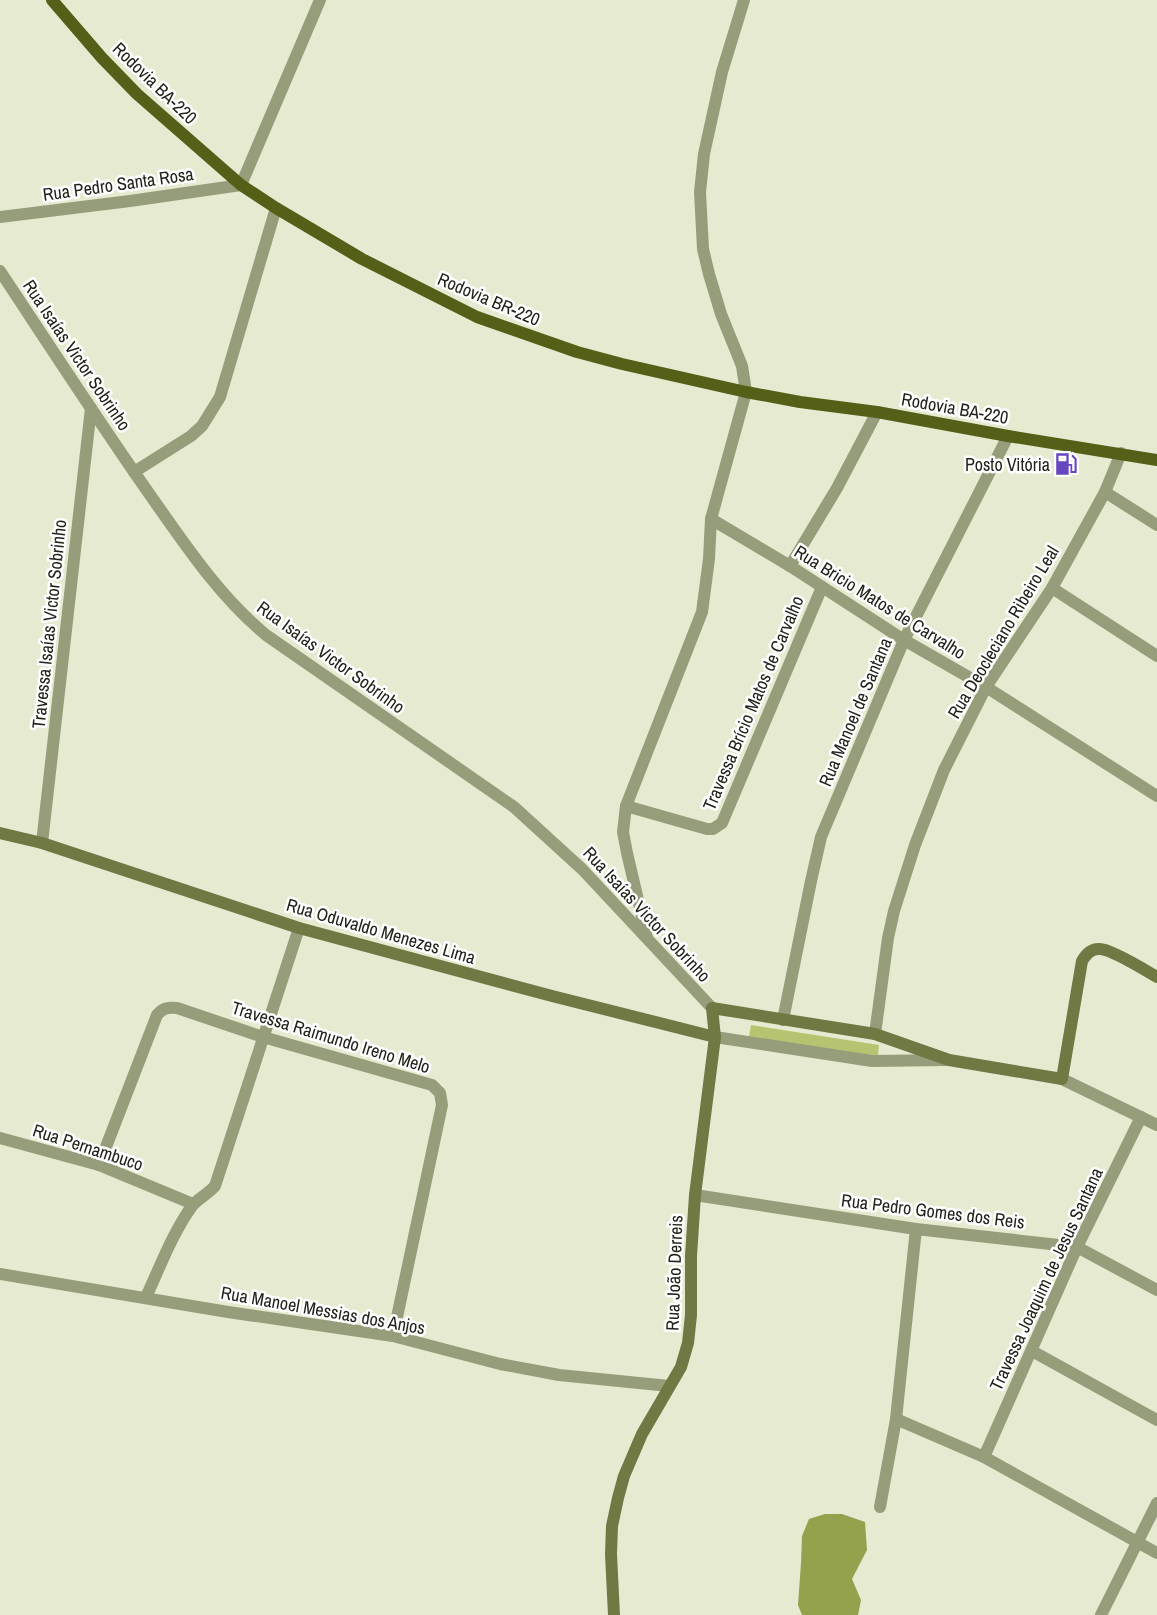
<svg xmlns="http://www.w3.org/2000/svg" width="1157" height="1615" font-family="'Archivo Narrow',sans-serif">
<rect width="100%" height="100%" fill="#e5ead1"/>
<path fill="#b6c471" d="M 751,1025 L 879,1045 L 878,1056 L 749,1037 Z"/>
<path fill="#94a14d" d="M 825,1514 L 842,1514 L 865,1522 L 867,1550 L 852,1579 L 861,1600 L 858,1615 L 802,1615 L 798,1605 L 801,1563 L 802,1536 L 809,1519 Z"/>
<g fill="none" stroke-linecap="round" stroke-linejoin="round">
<g stroke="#969d7a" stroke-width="12">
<path d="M 0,217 L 130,201 L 241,185 L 320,0"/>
<path d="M 0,271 C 49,345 97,419 148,492 C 184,543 218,595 266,635 L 514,807 L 582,869 L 712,1008"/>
<path d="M 134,472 L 191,436 L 202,426 L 220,397 L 276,208"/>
<path d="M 1105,492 L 1157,525"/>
<path d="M 711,519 L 790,566 L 904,640 L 986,687 L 1157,796"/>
<path d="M 790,566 L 837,488 L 877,412"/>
<path d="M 1052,588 L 1157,656"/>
<path d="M 626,806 L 707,829 L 713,829 L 722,823 L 822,587"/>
<path d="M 42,843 L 91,408"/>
<path d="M 647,938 L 627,853 L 623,832 L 626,806 L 702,612 L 709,559 L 711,519 L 746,392 L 742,366 L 721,314 L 709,274 L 703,249 L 700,192 L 704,154 L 722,72 L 744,0"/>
<path d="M 783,1020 L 811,881 L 821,837 L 904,640 L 1008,436"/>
<path d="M 875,1034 L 888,938 L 894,911 L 915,845 L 944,770 L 986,687 L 1052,588 L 1105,492 L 1121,453"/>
<path d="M 715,1037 L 872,1061 L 946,1060"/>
<path d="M 1062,1079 L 1157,1125"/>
<path d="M 0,1138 L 99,1165 L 193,1204"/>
<path d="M 99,1165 L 157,1015 C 163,1008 168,1007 177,1008 L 263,1037 L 432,1085 L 440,1093 L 442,1105 L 393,1336"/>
<path d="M 695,1195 L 916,1229 L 1077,1247 L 1157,1290"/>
<path d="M 0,1274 L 228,1312 L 393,1336 L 500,1364 L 559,1375 L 669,1386"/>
<path d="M 146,1297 C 160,1267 172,1234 192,1206 C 196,1200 208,1194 215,1186 L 299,928"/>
<path d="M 1032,1351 L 1157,1420"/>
<path d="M 896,1419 L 984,1457 L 1157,1553"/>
<path d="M 984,1457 L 1077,1247 L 1141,1117"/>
<path d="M 880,1507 L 896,1419 L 916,1229"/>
<path d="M 1101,1615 L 1157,1503"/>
</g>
<g stroke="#707844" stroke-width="12">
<path d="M 0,833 L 42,843 L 299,928 L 552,996 L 715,1037"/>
<path d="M 614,1615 L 611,1554 L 612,1526 L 618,1498 L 624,1476 L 642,1434 L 681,1367 L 688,1343 L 691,1315 L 691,1256 L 695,1195 L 715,1037 L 712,1008 L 875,1034 L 949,1060 L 1062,1079 L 1082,961 C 1086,954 1091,948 1100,949 C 1111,949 1145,970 1157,977"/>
</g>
<path stroke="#555f17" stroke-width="12" d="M 52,0 L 102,58 L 137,94 L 241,185 L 276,208 L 362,259 L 477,317 L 577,352 L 622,364 L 746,392 L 800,402 L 877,412 L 1008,436 L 1157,460"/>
</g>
<defs>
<symbol id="fuel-bare" viewBox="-9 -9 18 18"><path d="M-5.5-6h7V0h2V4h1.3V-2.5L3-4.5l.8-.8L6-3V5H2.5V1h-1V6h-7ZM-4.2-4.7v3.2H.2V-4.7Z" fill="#6647bf" stroke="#fff" stroke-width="2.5" paint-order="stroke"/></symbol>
</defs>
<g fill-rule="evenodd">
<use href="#fuel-bare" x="1050" y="448" width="32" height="32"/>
</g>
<g text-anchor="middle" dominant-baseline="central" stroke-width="5" stroke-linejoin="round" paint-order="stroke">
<g font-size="18" fill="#22241b" stroke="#fff">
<text transform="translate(155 83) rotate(44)">Rodovia BA-220</text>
<text transform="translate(118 184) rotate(-8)">Rua Pedro Santa Rosa</text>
<text transform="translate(489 299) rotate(23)">Rodovia BR-220</text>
<text transform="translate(77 355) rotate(56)">Rua Isaías Victor Sobrinho</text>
<text transform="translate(955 408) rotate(10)">Rodovia BA-220</text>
<text transform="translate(880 602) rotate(32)">Rua Bricio Matos de Carvalho</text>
<text transform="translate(49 624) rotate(-84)">Travessa Isaías Victor Sobrinho</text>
<text transform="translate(1003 632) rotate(-59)">Rua Deocleciano Ribeiro Leal</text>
<text transform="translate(331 657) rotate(36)">Rua Isaías Victor Sobrinho</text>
<text transform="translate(753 703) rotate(-67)">Travessa Brício Matos de Carvalho</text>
<text transform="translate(855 712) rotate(-67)">Rua Manoel de Santana</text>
<text transform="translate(647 914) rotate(47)">Rua Isaías Victor Sobrinho</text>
<text transform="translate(381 931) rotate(16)">Rua Oduvaldo Menezes Lima</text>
<text transform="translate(331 1037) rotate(17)">Travessa Raimundo Ireno Melo</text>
<text transform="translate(88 1147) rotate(18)">Rua Pernambuco</text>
<text transform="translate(933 1211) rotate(7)">Rua Pedro Gomes dos Reis</text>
<text transform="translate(674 1273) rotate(-88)">Rua João Derreis</text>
<text transform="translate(1046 1279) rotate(-65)">Travessa Joaquim de Jesus Santana</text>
<text transform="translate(323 1310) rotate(10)">Rua Manoel Messias dos Anjos</text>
</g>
<g font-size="18" fill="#22241b" stroke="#fff" text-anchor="end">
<text x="1050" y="464">Posto Vitória</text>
</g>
</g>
</svg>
